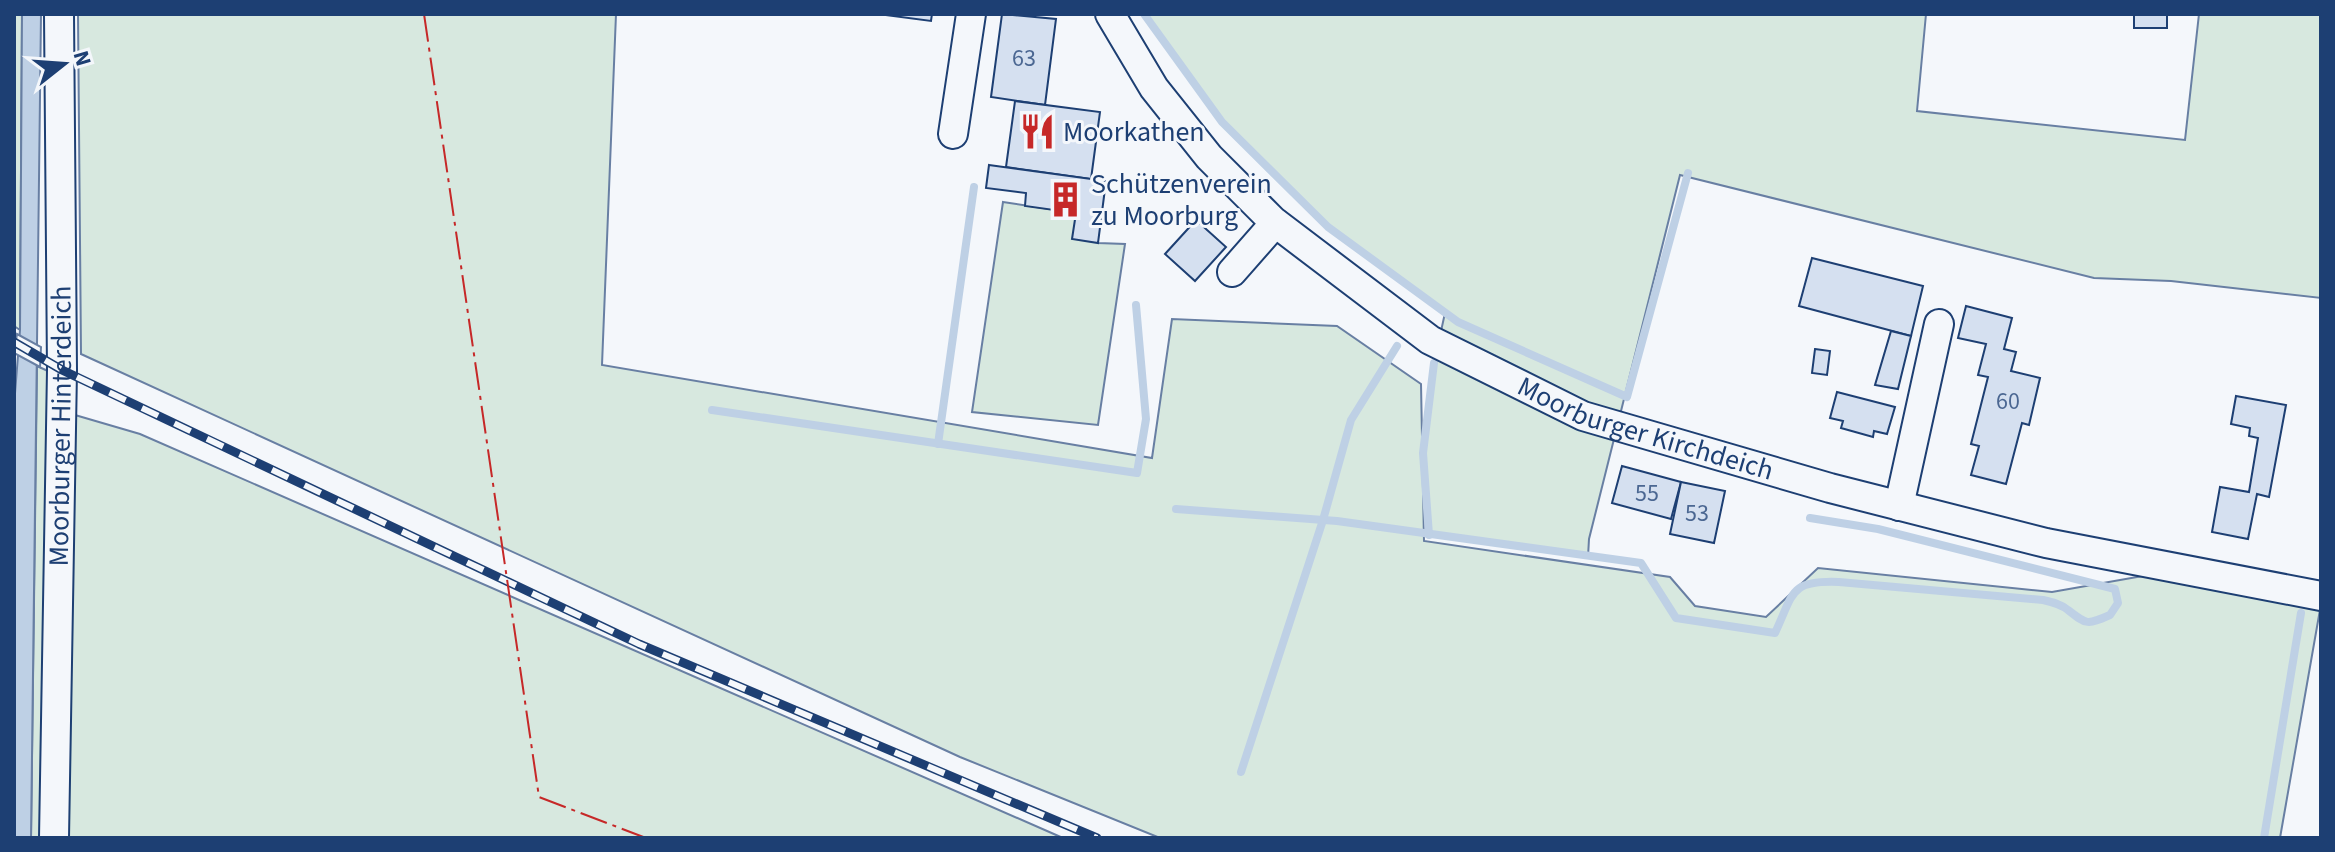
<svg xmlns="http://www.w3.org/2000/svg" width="2335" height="852" font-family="'Source Sans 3',sans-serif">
<rect width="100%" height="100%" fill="#f4f7fb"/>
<g fill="#d7e8df" stroke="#687fa3" stroke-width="2">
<path d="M 14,14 L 22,14 L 20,330 L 14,326 Z"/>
<path d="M 78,14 L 616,14 L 602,365 L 1152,458 L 1172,319 L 1337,326 L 1421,384 L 1424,541 L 1670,577 L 1695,606 L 1766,617 L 1818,568 L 2052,592 L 2154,574 L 2321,604 L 2280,838 L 1160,838 L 960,757 L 81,354 Z"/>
<path d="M 1144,14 L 1926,14 L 1917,111 L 2185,140 L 2199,14 L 2321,14 L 2321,298 L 2171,281 L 2094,278 L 1680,175 L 1589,539 L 1588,557 L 1431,535 L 1423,453 L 1434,363 L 1445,313 L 1328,227 L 1222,122 Z"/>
<path d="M 1003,202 L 1076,213 L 1098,243 L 1125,244 L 1098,425 L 972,412 Z"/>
<path d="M 37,366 L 50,372 L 44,838 L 31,838 Z"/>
<path d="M 75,415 L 140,434 L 1063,838 L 63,838 Z"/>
</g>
<path fill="#bed0e5" stroke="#687fa3" stroke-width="2" d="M 22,14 L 41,14 L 31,838 L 14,838 L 14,406 L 20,330 Z"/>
<path fill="#f4f7fb" stroke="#687fa3" stroke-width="2" d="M 17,334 L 41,347 L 40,367 L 14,353 Z"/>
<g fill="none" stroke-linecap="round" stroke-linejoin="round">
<g stroke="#bed0e5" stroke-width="8">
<path d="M 1144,14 L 1222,122 L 1328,227 L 1458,322 L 1627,397 L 1688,173"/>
<path d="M 712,410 L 1137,473 L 1146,419 L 1136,305"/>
<path d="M 938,444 L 974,187"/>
<path d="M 1176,509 L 1337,521 L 1641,563 L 1676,618 L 1775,633 C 1794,593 1789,580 1839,582 L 2043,600 C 2052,602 2061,604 2068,610 C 2087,625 2087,625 2110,615 L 2118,603 L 2115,589 L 1878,529 L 1810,518"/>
<path d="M 1429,535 L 1423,453 L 1434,363"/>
<path d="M 1241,772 L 1323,520 L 1351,420 L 1397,346"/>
<path d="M 2264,838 L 2301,613"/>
</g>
</g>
<g fill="#d5e0f0" stroke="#1d3f73" stroke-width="2">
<path d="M 878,14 L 932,14 L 931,21 Z"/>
<path d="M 1002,14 L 1056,19 L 1045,105 L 991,97 Z"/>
<rect x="2134" y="14" width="33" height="14"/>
<path d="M 1015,101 L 1100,112 L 1091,179 L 1006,167 Z"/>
<path d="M 989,165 L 1106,181 L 1098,243 L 1072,239 L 1076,213 L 1025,206 L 1026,193 L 986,188 Z"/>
<path d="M 1196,220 L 1226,247 L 1195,281 L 1165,254 Z"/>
<path d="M 1812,258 L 1923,286 L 1911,336 L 1799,306 Z"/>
<path d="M 1966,306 L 2012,318 L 2004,349 L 2016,352 L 2011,371 L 2040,378 L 2029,425 L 2022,423 L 2006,484 L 1971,475 L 1979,446 L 1971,444 L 1988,377 L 1978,375 L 1986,344 L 1958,338 Z"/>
<path d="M 1891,331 L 1911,336 L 1898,389 L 1875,385 Z"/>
<path d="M 1815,349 L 1830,351 L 1827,375 L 1812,373 Z"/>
<path d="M 1837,392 L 1895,407 L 1887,434 L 1874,431 L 1873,437 L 1841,428 L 1843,421 L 1830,418 Z"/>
<path d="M 2236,396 L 2286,405 L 2269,497 L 2257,494 L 2248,539 L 2212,532 L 2220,487 L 2249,492 L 2258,438 L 2249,436 L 2250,428 L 2231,424 Z"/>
<path d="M 1622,466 L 1681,482 L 1671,519 L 1612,503 Z"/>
<path d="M 1681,482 L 1725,491 L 1714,543 L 1670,534 Z"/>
</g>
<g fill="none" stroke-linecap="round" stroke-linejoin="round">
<defs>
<g id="minor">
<path id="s1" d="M 1110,14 L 1154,88 L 1209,157 L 1273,221 L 1430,340 L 1583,416 L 1830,488 L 2046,543 L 2321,596"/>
<path d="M 953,134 L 971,14"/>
<path d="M 1232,272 L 1275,223"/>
<path d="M 1899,506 L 1939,324"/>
<path id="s2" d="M 54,838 L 62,370 L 59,14"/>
</g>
</defs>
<use href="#minor" stroke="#1d3f73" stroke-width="32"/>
<use href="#minor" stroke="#f4f7fb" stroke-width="28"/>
<defs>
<path id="rail" d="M 14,342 L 62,370 L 639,644 L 1097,838"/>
</defs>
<use href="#rail" stroke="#1d3f73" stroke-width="9"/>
<use href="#rail" stroke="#f4f7fb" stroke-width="6" stroke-dasharray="18" stroke-linecap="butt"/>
<path stroke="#c62828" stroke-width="2" stroke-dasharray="28 6 4 6" stroke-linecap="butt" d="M 424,14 L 539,797 L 646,838"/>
</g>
<defs>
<symbol id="restaurant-bare" viewBox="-9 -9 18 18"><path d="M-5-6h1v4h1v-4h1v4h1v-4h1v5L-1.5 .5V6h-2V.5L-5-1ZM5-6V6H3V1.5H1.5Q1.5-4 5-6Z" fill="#c62828" stroke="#f4f7fb" stroke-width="2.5" paint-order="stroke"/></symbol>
<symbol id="building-bare" viewBox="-9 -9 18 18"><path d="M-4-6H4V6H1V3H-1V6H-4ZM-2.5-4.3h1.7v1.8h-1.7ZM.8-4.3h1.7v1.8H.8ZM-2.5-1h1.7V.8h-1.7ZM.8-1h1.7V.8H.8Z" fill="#c62828" stroke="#f4f7fb" stroke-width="2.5" paint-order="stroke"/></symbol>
</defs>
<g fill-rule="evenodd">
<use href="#restaurant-bare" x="1012" y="106" width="51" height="51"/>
<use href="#building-bare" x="1040" y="174" width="51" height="51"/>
</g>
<g text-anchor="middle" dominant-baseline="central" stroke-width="6" stroke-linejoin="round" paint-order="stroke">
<g font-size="24" fill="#4b6792">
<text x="1024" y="58">63</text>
<text x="2008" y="401">60</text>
<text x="1647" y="493">55</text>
<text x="1697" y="513">53</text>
</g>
<g font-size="28" fill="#1d3f73" stroke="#f4f7fb" text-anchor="start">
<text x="1063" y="132">Moorkathen</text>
<text x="1091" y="184">Schützenverein<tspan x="1091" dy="32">zu Moorburg</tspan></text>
</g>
<g font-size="28" fill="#1d3f73" stroke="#f4f7fb">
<text stroke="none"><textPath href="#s2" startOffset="412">Moorburger Hinterdeich</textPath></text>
<text stroke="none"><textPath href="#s1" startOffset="696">Moorburger Kirchdeich</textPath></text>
</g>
</g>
<rect width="2335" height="852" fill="none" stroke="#1d3f73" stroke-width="32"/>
<g transform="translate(64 64) rotate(73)" stroke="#f4f7fb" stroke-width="6" paint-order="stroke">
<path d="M0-6L14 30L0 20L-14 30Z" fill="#1d3f73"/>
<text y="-12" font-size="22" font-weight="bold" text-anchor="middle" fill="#1d3f73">N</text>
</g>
</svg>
